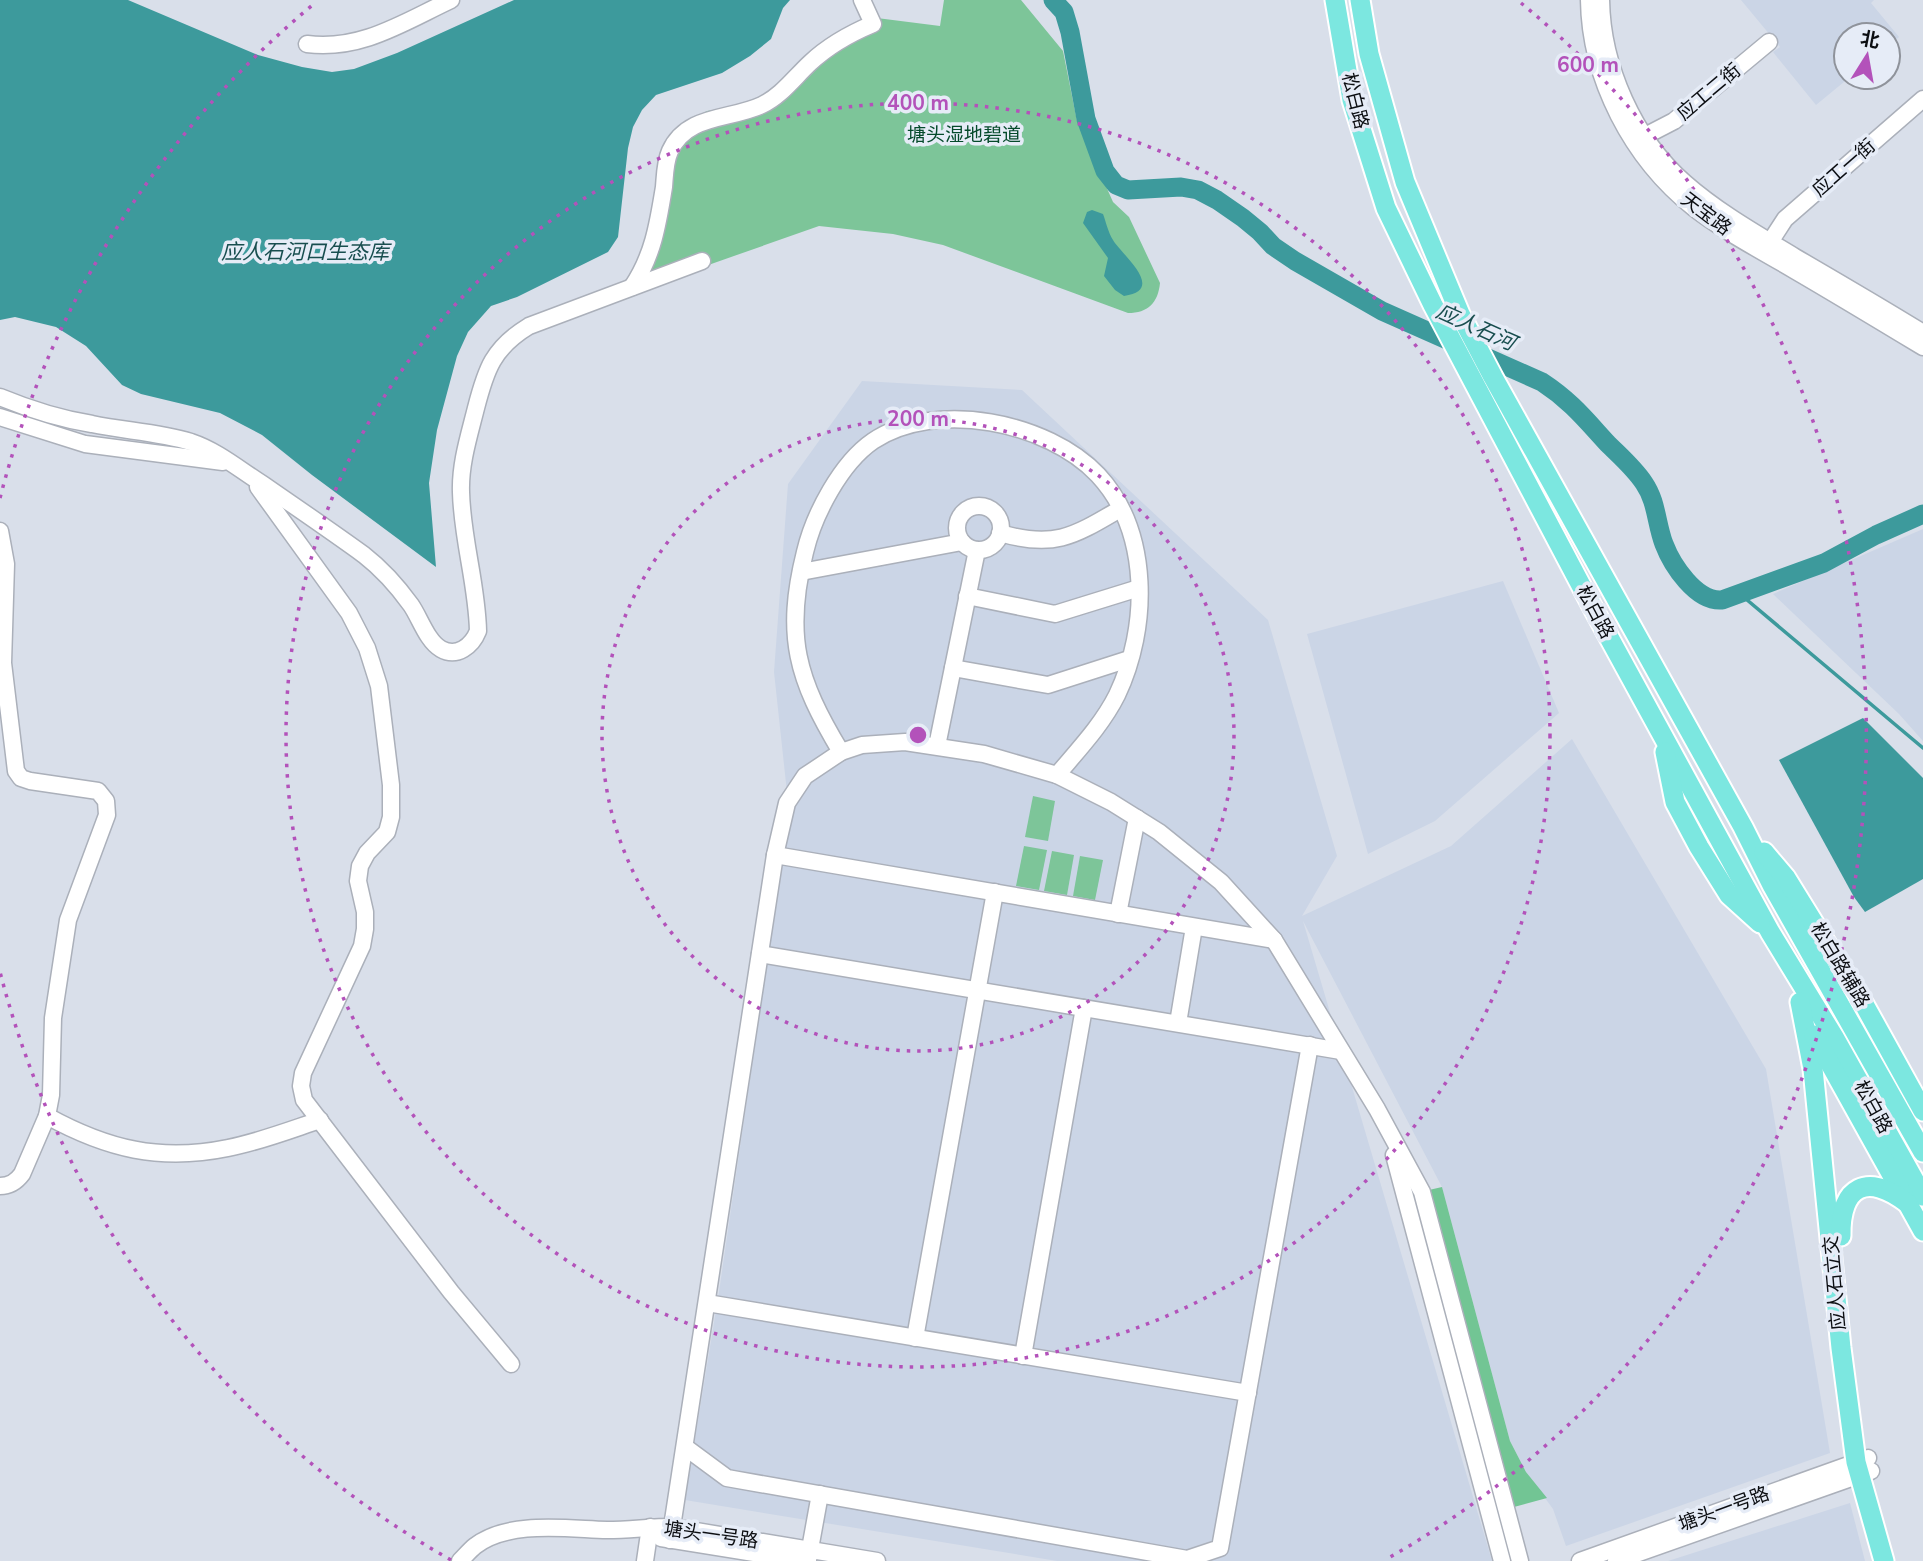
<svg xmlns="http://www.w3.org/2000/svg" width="1923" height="1561" font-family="'Nunito Sans','Noto Sans SC',sans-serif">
<rect width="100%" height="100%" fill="#d9dfea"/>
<g fill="#cbd5e6">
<path d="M 1741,0 L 1874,0 L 1871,3 L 1899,37 L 1888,46 L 1888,35 L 1846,35 L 1846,77 L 1850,77 L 1816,105 L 1773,52 L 1780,47 Z"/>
<path d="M 862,381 L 1022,390 L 1268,620 L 1337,856 L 1302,916 L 1451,846 L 1572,739 L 1766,1069 L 1830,1453 L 1566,1546 L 1553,1509 L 1526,1472 L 1510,1441 L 1442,1187 L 1303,921 L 1492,1561 L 1057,1561 L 685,1500 L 719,1292 L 789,811 L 774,672 L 788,484 Z"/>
<path d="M 1923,529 L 1923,741 L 1899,714 L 1773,594 Z"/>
<path d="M 1503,581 L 1559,713 L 1435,821 L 1368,854 L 1307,634 Z"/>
<path d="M 1850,1503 L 1865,1561 L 1668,1561 Z"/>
</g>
<g fill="#7dc599">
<path d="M 944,0 L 1021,0 L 1063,51 L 1077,121 L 1113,202 L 1129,217 L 1160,283 C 1158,303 1148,313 1128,313 L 943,245 L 893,234 L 819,226 L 629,293 L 651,221 L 658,163 L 662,149 L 670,136 L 680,125 L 707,111 L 742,105 L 761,97 L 778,85 L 820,44 L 836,33 L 869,17 L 940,26 Z"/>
<path d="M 1033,796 L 1055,801 L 1048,841 L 1025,837 Z"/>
<path d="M 1024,846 L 1047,850 L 1039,890 L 1016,886 Z"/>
<path d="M 1052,851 L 1074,855 L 1067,895 L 1044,891 Z"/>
<path d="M 1080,856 L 1103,860 L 1095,900 L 1073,896 Z"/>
</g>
<path fill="#72c594" d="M 1442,1187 L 1510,1441 L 1526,1472 L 1547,1498 L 1514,1507 L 1429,1190 Z"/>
<g fill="#3d9a9c">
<path d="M 0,0 L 128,0 L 258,55 L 302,67 L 332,72 L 354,69 L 397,53 L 514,0 L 790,0 L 783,8 L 771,39 L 750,56 L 722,73 L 656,95 L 642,110 L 633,127 L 628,148 L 618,237 L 608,252 L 517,297 L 491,306 L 468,332 L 457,356 L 437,430 L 429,483 L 436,567 L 312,475 L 262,435 L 220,413 L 141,394 L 122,385 L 86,346 L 56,327 L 15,317 L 0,320 Z"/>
<path d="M 1092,210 L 1103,214 C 1106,222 1108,232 1113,240 C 1122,255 1167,290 1124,296 L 1115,290 L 1104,276 L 1108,258 L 1083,223 L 1087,212 Z"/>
<path d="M 1863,718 L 1923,778 L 1923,879 L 1865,912 L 1854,897 L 1779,760 Z"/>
</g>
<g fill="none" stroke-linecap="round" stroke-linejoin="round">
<path stroke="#3d9a9c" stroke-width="3.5" d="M 1740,594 L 1923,748"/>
<path stroke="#3d9a9c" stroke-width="19" d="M 1053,0 L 1064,12 L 1070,32 L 1086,119 L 1105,171 L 1116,185 L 1128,190 L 1181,187 L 1198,190 L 1217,200 L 1243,218 L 1260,232 L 1273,246 L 1295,261 L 1382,311 L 1542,382 C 1571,401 1585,419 1608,444 C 1620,456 1634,468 1644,483 C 1657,502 1656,523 1664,544 C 1672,565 1696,602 1722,600 L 1824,563 L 1876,535 L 1923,514"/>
<defs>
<g id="minor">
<path d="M 1589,0 C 1590,79 1632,159 1694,208 C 1725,232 1760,250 1794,270 C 1837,295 1880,321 1923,347"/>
<path d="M 1601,0 C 1602,66 1634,139 1685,183 C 1718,212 1757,234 1795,257 C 1838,282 1881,307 1923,333"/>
<path d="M 307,44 C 361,51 404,22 451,0"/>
<path d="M 1645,136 L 1674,121 L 1769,42"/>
<path d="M 1770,242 L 1785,219 L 1923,99"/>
<path d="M 632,287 C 653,256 658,224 664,187 C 665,175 665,162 670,151 C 687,114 730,120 762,105 C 781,96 794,78 810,63 C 828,46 849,34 873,24 L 862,0"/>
<path d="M 0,397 C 29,409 61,419 92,424 C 125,431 158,432 191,442 C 218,451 240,470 264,485 C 297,508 331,531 364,555 C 382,569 398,587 411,605 C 420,618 427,641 441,649 C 457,658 472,646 478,631 C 477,584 462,539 461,492 C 460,464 469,436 476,408 C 486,369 493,348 529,326 L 702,261"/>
<path d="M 0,417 L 85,444 L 223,462"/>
<path d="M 258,487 L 349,613 L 367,648 L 379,686 L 391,785 L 391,817 L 387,832 L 367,853 L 360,866 L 358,881 L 365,912 L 365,929 L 362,946 L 303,1073 L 301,1086 L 304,1100 L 451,1292 L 511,1364"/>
<circle cx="979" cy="528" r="22"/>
<path d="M 0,531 L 6,564 L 3,663 L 16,771 L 21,778 L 30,781 L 98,791 L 106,801 L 107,815 L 68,920 L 53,1018 L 51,1095 L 47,1116 L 22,1174 C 16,1182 10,1186 0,1186"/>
<path d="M 1000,533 C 1054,549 1074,536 1120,509"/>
<path d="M 801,572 L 962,542"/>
<path d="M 967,596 L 1055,614 L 1139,588"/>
<path d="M 953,668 L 1048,685 L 1129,659"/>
<path d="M 937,746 L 977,550"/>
<path d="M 841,752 C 797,679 784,636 805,552 C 814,514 841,463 873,441 C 936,399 1048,422 1098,475 C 1151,532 1149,628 1117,695 C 1102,725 1078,750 1057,775"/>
<path d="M 775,855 L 1274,940"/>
<path d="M 1118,914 L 1137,818"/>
<path d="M 760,954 L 1341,1051"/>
<path d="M 1178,1023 L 1194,927"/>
<path d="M 47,1116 C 107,1149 160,1162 228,1148 C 259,1142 290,1130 320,1120"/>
<path d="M 1394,1155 L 1502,1561"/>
<path d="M 707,1303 L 1248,1393"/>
<path d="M 915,1338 L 995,892"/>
<path d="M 1023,1356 L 1084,1008"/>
<path d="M 685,1447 L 727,1478 L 1187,1559 L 1220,1548 L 1310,1045"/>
<path d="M 661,1538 L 803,1561"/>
<path d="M 670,1540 L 775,855 L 787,803 L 805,776 L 841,752 L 862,745 L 905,742 L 984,754 L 1057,775 L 1111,802 L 1159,832 L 1221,882 L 1274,940 L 1377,1109 L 1422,1192 L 1520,1561"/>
<path d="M 808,1560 L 820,1494"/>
<path d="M 460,1561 C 465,1556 470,1550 475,1546 C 509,1520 567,1529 607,1530 C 629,1530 651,1527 672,1527 L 877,1561"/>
<path d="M 645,1561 L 650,1527"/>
<path d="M 1580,1561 L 1868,1458"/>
<path d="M 1616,1561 L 1871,1471"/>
</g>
<g id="major">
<path d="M 1335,0 L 1352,100 L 1386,208 L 1433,305 L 1594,610 L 1770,932 L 1834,1037 L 1923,1196"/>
<path d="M 1360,0 L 1369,54 L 1405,182 L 1460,314 L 1493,377 L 1743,827 L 1772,885 L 1923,1152"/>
<path d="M 1665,752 L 1675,802 L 1699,847 L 1729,895 L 1760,923"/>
<path d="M 1764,852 L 1786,878 L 1865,1006 L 1923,1111"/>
<path d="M 1800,1002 L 1813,1069 L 1841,1348 L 1856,1462 L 1884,1561"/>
<path d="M 1814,1035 L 1923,1231"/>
<path d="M 1841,1236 C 1840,1186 1867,1172 1907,1203"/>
</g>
</defs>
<use href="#minor" stroke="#abb0ba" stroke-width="19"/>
<use href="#major" stroke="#fff" stroke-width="23"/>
<use href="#minor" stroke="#fff" stroke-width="16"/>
<use href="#major" stroke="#7ce7e0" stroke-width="19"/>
</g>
<g fill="none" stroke="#b352ba" stroke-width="3.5" stroke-dasharray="3.5 7">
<circle cx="918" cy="735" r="316"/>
<circle cx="918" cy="735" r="632"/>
<path d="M451 1560A948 948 0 0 1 0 972M0 498A948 948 0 0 1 315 3M1521 3A948 948 0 0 1 1385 1560"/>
</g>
<g text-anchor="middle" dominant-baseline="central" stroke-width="7" stroke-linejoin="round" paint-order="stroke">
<g font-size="19" fill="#0c0e12" stroke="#e6ecf7">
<text transform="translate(1709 92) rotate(-40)">应工二街</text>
<text transform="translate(1355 101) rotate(76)">松白路</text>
<text transform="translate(1844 168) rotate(-41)">应工一街</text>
<text transform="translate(1706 214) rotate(37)">天宝路</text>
<text transform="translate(1595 612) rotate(62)">松白路</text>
<text transform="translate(1840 965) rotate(59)">松白路辅路</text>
<text transform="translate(1873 1107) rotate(61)">松白路</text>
<text transform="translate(1835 1283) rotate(-95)">应人石立交</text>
<text transform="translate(1724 1509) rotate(-20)">塘头一号路</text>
<text transform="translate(711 1535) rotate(8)">塘头一号路</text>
</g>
<g font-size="19" fill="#054a2b" stroke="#e6ecf7">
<text x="964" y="135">塘头湿地碧道</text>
</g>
<g font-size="21" font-style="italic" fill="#184e4f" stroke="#e6ecf7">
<text x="305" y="252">应人石河口生态库</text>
<text transform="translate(1476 327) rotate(24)">应人石河</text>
</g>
</g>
<circle cx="918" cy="735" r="10" fill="#b352ba" stroke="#e6ecf7" stroke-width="3.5"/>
<g font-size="21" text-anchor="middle" font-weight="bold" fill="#b352ba" stroke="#e6ecf7" stroke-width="7" stroke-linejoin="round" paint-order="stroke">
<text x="1588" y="72">600 m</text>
<text x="918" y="110">400 m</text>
<text x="918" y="426">200 m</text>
</g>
<g transform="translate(1867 56) rotate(11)"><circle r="33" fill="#e6ecf7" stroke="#8f939b" stroke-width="2"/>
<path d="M0-5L12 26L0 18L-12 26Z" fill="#b352ba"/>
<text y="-10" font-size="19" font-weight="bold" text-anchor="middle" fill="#0c0e12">北</text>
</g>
</svg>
